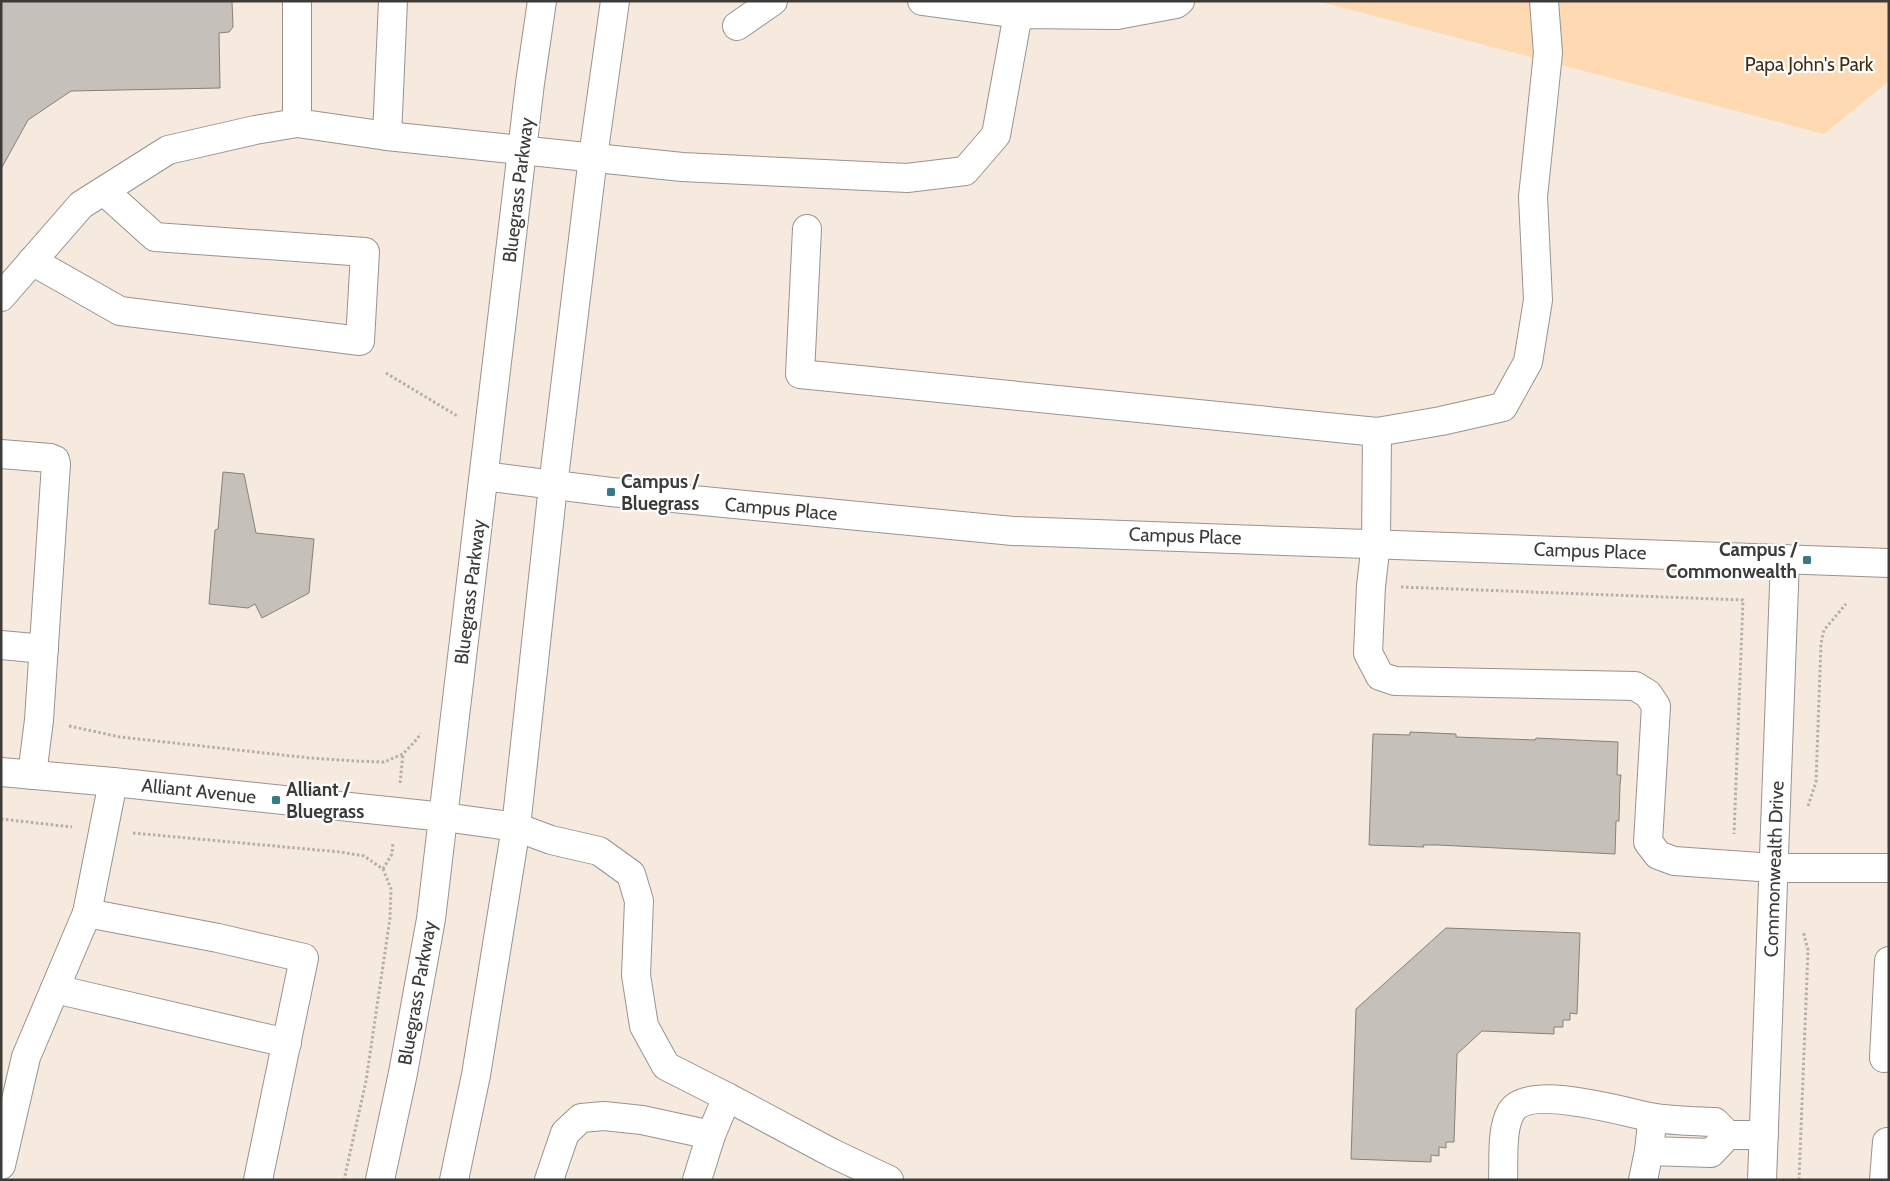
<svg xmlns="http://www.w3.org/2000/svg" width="1890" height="1181" font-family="Cabin,sans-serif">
<rect width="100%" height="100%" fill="#fdf6f0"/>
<rect fill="#f6eade" x="1" y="1" width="1888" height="1179"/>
<path fill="#fed9b2" d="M 1317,1 L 1889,1 L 1889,81 L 1824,134 Z"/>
<g fill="#c6c0ba" stroke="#87817b">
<path d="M 1,1 L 232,1 L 233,27 L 229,32 L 219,33 L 220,88 L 71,91 L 28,120 L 1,169 Z"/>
<path d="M 223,472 L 244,474 L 256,533 L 314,539 L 309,593 L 262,618 L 255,604 L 248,608 L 209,604 L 215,530 L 218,529 Z"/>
<path d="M 1410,732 L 1456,734 L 1456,737 L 1535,740 L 1536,738 L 1618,742 L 1617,775 L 1621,775 L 1620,785 L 1619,821 L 1616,821 L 1615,854 L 1438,845 L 1423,845 L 1424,847 L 1369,845 L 1373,734 L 1410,735 Z"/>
<path d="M 1446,928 L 1580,933 L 1577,1014 L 1570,1013 L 1570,1020 L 1563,1020 L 1563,1027 L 1554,1027 L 1554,1034 L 1482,1031 L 1457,1054 L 1454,1142 L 1446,1142 L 1446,1148 L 1439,1147 L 1439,1156 L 1431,1155 L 1431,1162 L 1351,1159 L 1356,1009 Z"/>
</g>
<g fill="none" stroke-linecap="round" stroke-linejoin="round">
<defs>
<g id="minor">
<path d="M 922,1 L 1018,14"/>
<path d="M 737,26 L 773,1"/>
<path d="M 297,123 L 297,1"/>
<path d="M 387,136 L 393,1"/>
<path d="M 807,229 L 800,374 L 1377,432 L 1376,543 L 1371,586 L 1368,653 L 1380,676 L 1395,681 L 1635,686 L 1648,694 L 1656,706 L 1648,842 L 1658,855 L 1674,861 L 1774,868 L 1889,868"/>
<path d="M 32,261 L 120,311 L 360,341 L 365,252 L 155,237 L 104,191"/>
<path d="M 1,297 L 81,205 L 168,150 L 255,130 L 297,123 L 387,136 L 682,167 L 907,178 L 965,171 L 996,135 L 1018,14 L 1117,15 L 1176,4 L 1180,1"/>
<path d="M 1377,432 L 1441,421 L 1503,407 L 1528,362 L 1538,300 L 1533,197 L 1548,53 L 1544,1"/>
<path d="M 1,454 L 50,458 L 55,460 L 56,464 L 39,720 L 32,775"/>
<path d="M 484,476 L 611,492 L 1013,531 L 1889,563"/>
<path d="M 1,645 L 44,649"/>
<path d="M 1,772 L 113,782 L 444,817 L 516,827 L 551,840 L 599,851 L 631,874 L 639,901 L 636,975 L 644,1026 L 666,1066 L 727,1097"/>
<path d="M 87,913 L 218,938 L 304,958 L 258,1180"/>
<path d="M 55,989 L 287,1043"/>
<path d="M 1884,1058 L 1889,961"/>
<path d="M 1649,1151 L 1711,1153 L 1728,1135"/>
<path d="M 1,1165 L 26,1057 L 87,913 L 113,782"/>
<path d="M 380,1180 L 403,1073 L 431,919 L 530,83 L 542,1"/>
<path d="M 454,1180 L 476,1075 L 516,827 L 553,486 L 593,157 L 615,1"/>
<path d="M 549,1180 L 565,1133 L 581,1118 L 604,1116 L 642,1120 L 711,1135"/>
<path d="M 697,1180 L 711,1135 L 727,1097 L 832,1153 L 889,1180"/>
<path d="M 1503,1180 C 1504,1160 1501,1129 1511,1112 C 1528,1083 1623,1112 1650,1117 C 1671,1121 1693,1121 1715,1122 L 1728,1135 L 1764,1135"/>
<path d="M 1643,1180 L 1649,1151 L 1651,1132"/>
<path d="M 1762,1180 L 1785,559"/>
<path d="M 1884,1180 L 1887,1142"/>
</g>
</defs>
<use href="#minor" stroke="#99938d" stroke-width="30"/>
<g stroke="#b4afab" stroke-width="3" stroke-dasharray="2.5 2.5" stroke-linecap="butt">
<path d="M 386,373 L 459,417"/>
<path d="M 1401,587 L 1743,600 L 1734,834"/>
<path d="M 69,726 L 120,737 L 310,758 L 355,761 L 384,762 L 403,754 L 418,738 L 420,733"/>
<path d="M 400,783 L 403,754"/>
<path d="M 1808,806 L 1816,782 L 1821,643 L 1824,630 L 1846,604"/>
<path d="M 1,819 L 72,827"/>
<path d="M 133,833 L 340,852 L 364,856 L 383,869 L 391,889 L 390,918 L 366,1081 L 344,1180"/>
<path d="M 383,869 L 392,854 L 393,842"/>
<path d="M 1799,1180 L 1808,950 L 1803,931"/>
</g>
<use href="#minor" stroke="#fff" stroke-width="28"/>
</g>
<g fill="#347a87" stroke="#fff" stroke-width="2">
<rect x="606" y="487" width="10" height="10" rx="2.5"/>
<rect x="1802" y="555" width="10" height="10" rx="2.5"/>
<rect x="271" y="795" width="10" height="10" rx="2.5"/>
</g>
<g text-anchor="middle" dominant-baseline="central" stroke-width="4.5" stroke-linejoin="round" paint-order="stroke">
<g font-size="19" fill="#442c0e" stroke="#fff">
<text x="1809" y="64">Papa John's Park</text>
</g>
<g font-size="19" fill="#3d3b38" stroke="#fff">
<text transform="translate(518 190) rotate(-83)">Bluegrass Parkway</text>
<text transform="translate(781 509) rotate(5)">Campus Place</text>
<text transform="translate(1185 536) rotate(2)">Campus Place</text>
<text transform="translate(1590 551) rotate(2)">Campus Place</text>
<text transform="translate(470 592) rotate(-83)">Bluegrass Parkway</text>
<text transform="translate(199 791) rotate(6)">Alliant Avenue</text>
<text transform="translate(1774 869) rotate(-88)">Commonwealth Drive</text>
<text transform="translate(417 993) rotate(-80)">Bluegrass Parkway</text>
</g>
<g font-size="19" font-weight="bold" fill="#3d3b38" stroke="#fff" text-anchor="start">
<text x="621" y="481">Campus /<tspan x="621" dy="22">Bluegrass</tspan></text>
<text x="1797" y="549" text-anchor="end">Campus /<tspan x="1797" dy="22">Commonwealth</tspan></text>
<text x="286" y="789">Alliant /<tspan x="286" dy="22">Bluegrass</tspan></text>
</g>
</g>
<rect width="1890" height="1181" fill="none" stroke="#3d3b38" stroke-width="5"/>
</svg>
